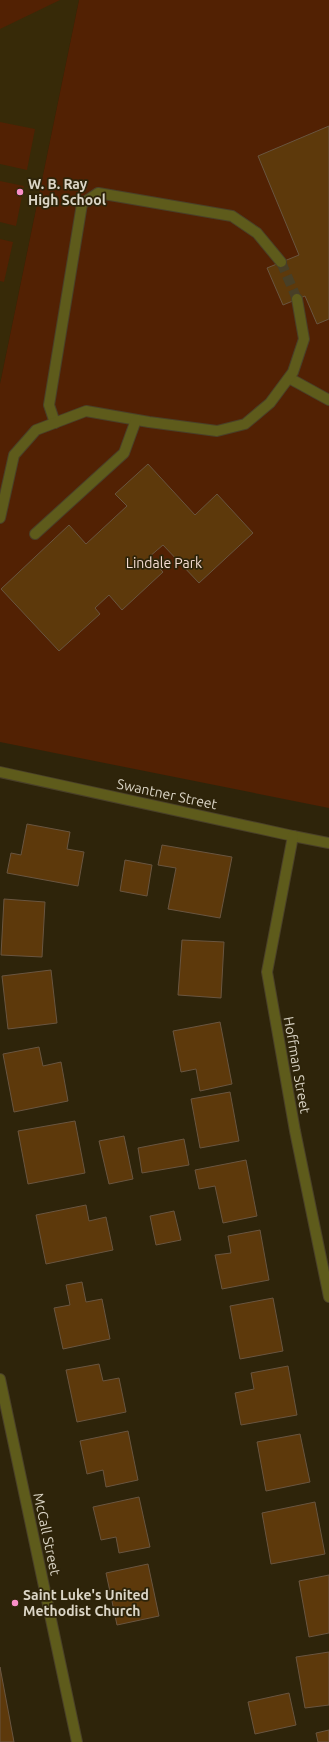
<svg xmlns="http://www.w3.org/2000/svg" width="329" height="1742" font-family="Ubuntu,sans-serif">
<rect width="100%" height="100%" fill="#2e240a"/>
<path fill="#372a08" d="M 0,0 L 79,0 L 0,384 Z"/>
<g fill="#522103">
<path d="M 0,0 L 60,0 L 0,29 Z"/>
<path d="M 79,0 L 329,0 L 329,808 L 0,742 L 0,384 Z"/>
<path d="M 0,122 L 35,129 L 27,170 L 0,164 Z"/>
<path d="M 0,181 L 24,186 L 16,226 L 0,222 Z"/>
<path d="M 0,239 L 13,242 L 4,282 L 0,281 Z"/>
</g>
<g fill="#5d390b" stroke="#695540">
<path d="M 329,126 L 329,319 L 317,324 L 305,296 L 283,305 L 267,268 L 299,255 L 258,156 Z"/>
<path d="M 148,464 L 195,515 L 217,494 L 253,533 L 199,583 L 163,545 L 149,557 L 163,572 L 122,610 L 109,595 L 95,608 L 100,614 L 59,651 L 1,589 L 69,525 L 86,544 L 127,506 L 115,494 Z"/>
<path d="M 27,824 L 70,832 L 67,849 L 84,852 L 78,886 L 7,873 L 11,853 L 21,855 Z"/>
<path d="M 162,845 L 232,857 L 220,918 L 168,909 L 176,868 L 158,865 Z"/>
<path d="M 125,860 L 152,865 L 147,896 L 120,891 Z"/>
<path d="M 4,899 L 45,902 L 42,957 L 1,955 Z"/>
<path d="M 182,940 L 224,942 L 221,998 L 178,995 Z"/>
<path d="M 51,970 L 57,1023 L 8,1029 L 2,976 Z"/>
<path d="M 220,1022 L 232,1084 L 200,1091 L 196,1069 L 181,1072 L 173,1031 Z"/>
<path d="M 39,1047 L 43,1066 L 61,1062 L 68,1101 L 14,1112 L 3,1054 Z"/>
<path d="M 230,1092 L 239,1141 L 200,1148 L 191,1099 Z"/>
<path d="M 75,1121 L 85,1173 L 28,1184 L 18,1131 Z"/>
<path d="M 124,1136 L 133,1179 L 109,1184 L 99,1141 Z"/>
<path d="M 184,1139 L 189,1165 L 142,1173 L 138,1148 Z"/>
<path d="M 246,1160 L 257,1216 L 223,1223 L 215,1186 L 199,1189 L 195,1170 Z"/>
<path d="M 86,1205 L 89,1221 L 106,1217 L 113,1250 L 46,1264 L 36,1215 Z"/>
<path d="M 174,1211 L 181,1240 L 156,1245 L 150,1216 Z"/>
<path d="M 260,1230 L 269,1280 L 222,1289 L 215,1255 L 231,1253 L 228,1236 Z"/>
<path d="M 82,1282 L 86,1302 L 102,1299 L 110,1339 L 63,1349 L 54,1308 L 70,1305 L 66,1285 Z"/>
<path d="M 273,1298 L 283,1351 L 240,1359 L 230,1306 Z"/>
<path d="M 99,1364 L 103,1381 L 119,1378 L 126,1412 L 77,1422 L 66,1370 Z"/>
<path d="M 288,1366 L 297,1415 L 241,1425 L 235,1393 L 254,1389 L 251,1373 Z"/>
<path d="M 128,1431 L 138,1480 L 106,1487 L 103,1470 L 87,1474 L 80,1441 Z"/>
<path d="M 300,1434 L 310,1482 L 266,1491 L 257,1442 Z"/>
<path d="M 139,1497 L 150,1547 L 119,1553 L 116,1537 L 101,1540 L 93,1507 Z"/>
<path d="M 315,1502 L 325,1554 L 271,1564 L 262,1513 Z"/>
<path d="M 148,1564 L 159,1616 L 117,1625 L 106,1573 Z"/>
<path d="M 329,1575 L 329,1633 L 309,1637 L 299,1581 Z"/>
<path d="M 329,1652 L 329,1705 L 305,1708 L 296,1657 Z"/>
<path d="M 0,1667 L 14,1742 L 0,1742 Z"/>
<path d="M 289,1693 L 296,1725 L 255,1734 L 248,1702 Z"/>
<path d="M 329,1730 L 329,1742 L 318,1742 L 316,1733 Z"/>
</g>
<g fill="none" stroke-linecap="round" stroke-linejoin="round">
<path stroke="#483f26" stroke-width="10" stroke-dasharray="10 5" stroke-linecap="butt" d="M 281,262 L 297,299"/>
<defs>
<g id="minor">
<path d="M 289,378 L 329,400"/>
<path d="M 55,423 L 49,405 L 82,204 L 98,193 L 232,216 L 257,233 L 281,262"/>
<path d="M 0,518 L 14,455 L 36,430 L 86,411 L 149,422 L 217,431 L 245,424 L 270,403 L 293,372 L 304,339 L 297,299"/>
<path d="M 35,534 L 124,453 L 136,420"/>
<path d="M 0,772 L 293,836 L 329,843"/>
<path d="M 293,836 L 267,972 L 295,1131 L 329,1297"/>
<path d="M 0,1379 L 77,1742"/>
</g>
</defs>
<use href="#minor" stroke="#4a4028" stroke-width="12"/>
<use href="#minor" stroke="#5e5b1b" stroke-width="10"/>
</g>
<g fill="#fa8fc8" stroke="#2e240a" stroke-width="1.5">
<circle cx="20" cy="192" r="4"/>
<circle cx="15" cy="1603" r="4"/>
</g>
<g text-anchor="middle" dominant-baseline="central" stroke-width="3.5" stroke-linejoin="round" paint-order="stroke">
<g font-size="14" font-weight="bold" fill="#dbd5c6" stroke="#2e240a" text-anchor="start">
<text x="28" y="184">W. B. Ray<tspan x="28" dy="16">High School</tspan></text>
<text x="23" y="1595">Saint Luke's United<tspan x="23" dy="16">Methodist Church</tspan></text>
</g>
<g font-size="14" fill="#f4dbd0" stroke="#2e240a">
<text x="164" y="563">Lindale Park</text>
</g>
<g font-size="14" fill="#dbd5c6" stroke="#2e240a">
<text transform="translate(167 794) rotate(12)">Swantner Street</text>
<text transform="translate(297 1065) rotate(80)">Hoffman Street</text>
<text transform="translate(47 1534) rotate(78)">McCall Street</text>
</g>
</g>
</svg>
